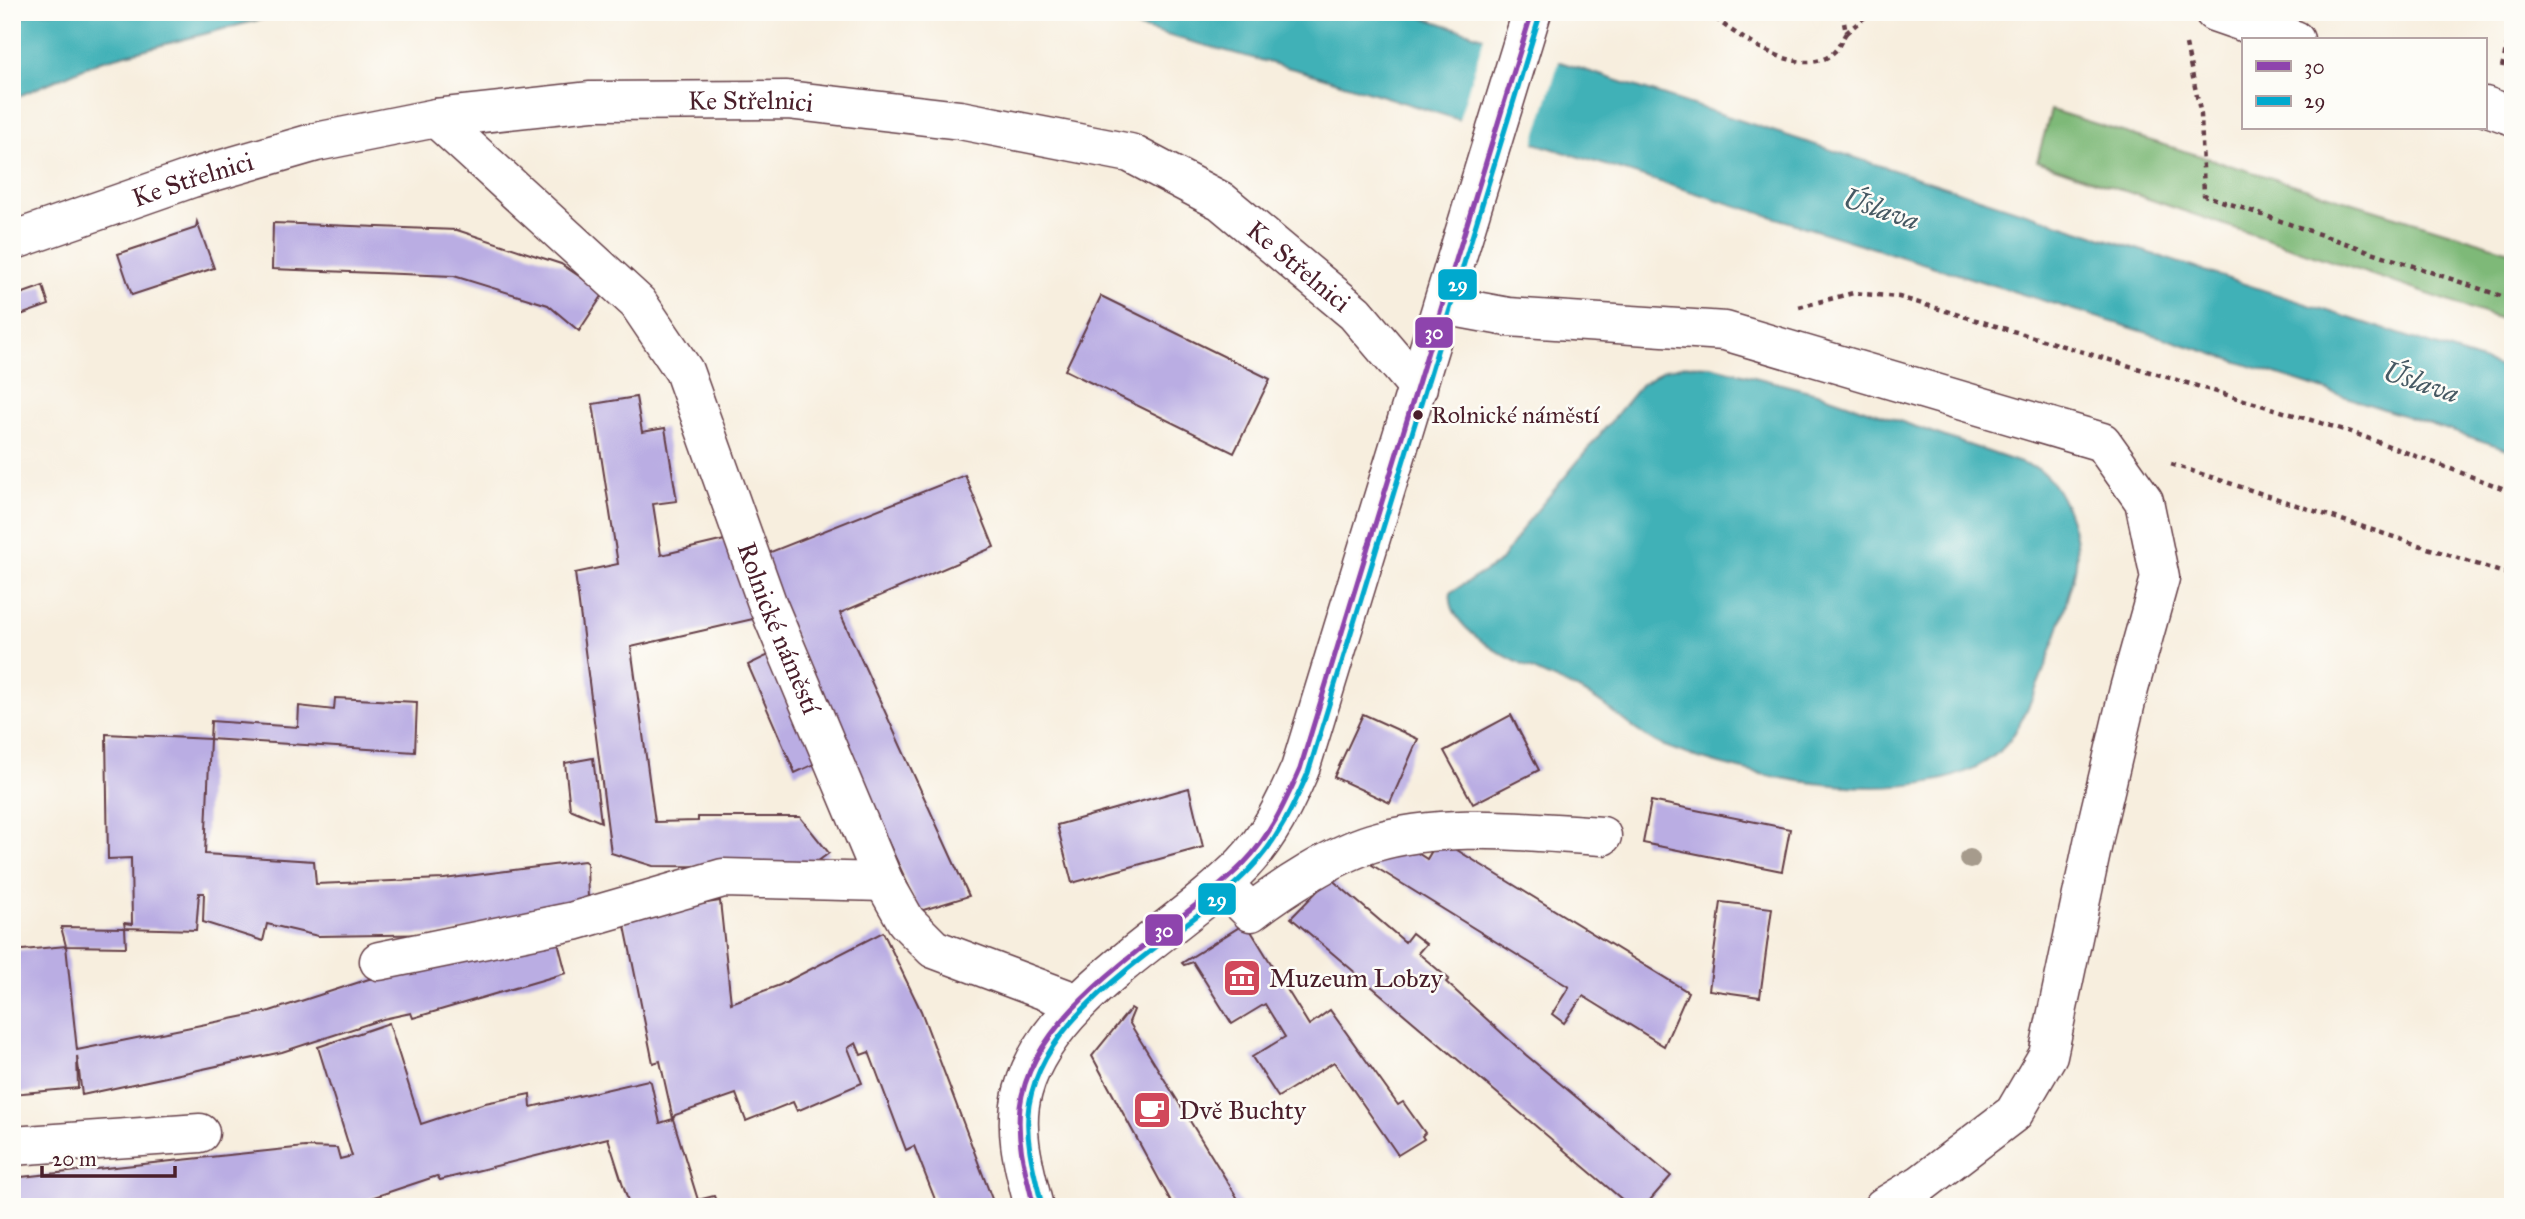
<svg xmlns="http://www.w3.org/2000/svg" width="2525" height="1219" font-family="'IM FELL Great Primer',serif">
<rect width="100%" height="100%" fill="#fdfcf7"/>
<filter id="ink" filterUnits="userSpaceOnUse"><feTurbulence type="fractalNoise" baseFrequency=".0143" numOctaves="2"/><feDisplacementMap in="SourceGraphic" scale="14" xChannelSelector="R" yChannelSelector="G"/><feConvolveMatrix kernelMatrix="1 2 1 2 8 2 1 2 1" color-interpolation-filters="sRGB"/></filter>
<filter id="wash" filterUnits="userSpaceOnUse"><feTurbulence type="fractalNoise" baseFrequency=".00686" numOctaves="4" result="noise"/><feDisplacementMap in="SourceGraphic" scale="28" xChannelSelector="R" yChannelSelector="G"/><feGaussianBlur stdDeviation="1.57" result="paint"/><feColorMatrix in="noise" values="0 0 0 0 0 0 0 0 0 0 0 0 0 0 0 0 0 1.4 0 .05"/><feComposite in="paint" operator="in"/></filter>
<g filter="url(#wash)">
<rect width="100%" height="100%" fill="#f7eede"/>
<path fill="#7eb978" stroke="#646c52" stroke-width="2" d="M 2051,110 L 2513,252 L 2513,323 L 2037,161 Z"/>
<g fill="#40b1b7" stroke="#456871" stroke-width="2">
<path d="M 34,12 L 289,12 L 100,61 L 12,99 L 12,22 Z"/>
<path d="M 1080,12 L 1406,12 L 2513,371 L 2513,451 L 2164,338 L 1305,72 Z"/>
<path d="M 1686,365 L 1711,366 L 1821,394 L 2038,469 C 2063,487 2080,533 2076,563 C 2075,575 2070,588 2067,599 C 2059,632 2026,727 2002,749 C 1929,818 1745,778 1662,745 C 1632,732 1611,706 1583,692 C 1551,677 1443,639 1451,592 L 1500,562 L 1525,525 L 1641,385 L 1664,370 Z"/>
</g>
<path fill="#f7eede" d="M 1485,34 L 1560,58 L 1533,146 L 1458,123 Z"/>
<g id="blocks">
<g fill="#baade3">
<path d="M 197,222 L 214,268 L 132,295 L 118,254 L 196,228 Z"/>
<path d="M 273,223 L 457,230 L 561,264 L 604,293 L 579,331 L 548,305 L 454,276 L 272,269 Z"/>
<path d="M 43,286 L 49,305 L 12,318 L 12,297 Z"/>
<path d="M 1101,296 L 1270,379 L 1234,453 L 1065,370 Z"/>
<path d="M 636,397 L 642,432 L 665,428 L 677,501 L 653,504 L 661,555 L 733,538 L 753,619 L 631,647 L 655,822 L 698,821 L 698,817 L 800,817 L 829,853 L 810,867 L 653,866 L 611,853 L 575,573 L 618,564 L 593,404 Z"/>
<path d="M 965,475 L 994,547 L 840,613 L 969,896 L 920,911 L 792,633 L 763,555 Z"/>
<path d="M 775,652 L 823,760 L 795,773 L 748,665 Z"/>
<path d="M 335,698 L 417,702 L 415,752 L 210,739 L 211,721 L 298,727 L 299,706 L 334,710 Z"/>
<path d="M 1363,714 L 1418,739 L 1390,803 L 1334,777 Z"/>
<path d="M 1511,715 L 1539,770 L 1473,804 L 1444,751 Z"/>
<path d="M 106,734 L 210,739 L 205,854 L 314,861 L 316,884 L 444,879 L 584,861 L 587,863 L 588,900 L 446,934 L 318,936 L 267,924 L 263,941 L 203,922 L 204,893 L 199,893 L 196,930 L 125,928 L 124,923 L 132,924 L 131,858 L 108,859 Z"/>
<path d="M 593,758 L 601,822 L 570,809 L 565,763 Z"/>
<path d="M 1189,788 L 1203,847 L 1072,883 L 1057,825 Z"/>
<path d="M 1651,801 L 1790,829 L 1782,871 L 1643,843 Z"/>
<path d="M 1439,839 L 1688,992 L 1664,1046 L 1583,996 L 1564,1023 L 1552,1014 L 1569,987 L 1372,865 L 1383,848 L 1405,845 L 1427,859 Z"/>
<path d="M 1330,878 L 1405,942 L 1412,933 L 1426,944 L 1418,953 L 1449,979 L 1446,982 L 1526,1055 L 1671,1176 L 1644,1207 L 1631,1207 L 1291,918 Z"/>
<path d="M 720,901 L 731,1003 L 780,985 L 883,932 L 921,1011 L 995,1207 L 938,1207 L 914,1146 L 906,1150 L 869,1052 L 861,1055 L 856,1043 L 848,1048 L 862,1083 L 797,1111 L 793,1102 L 746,1121 L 736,1094 L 675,1115 L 673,1119 L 698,1200 L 714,1196 L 718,1207 L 630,1207 L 608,1138 L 440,1180 L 437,1176 L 365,1200 L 326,1207 L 12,1207 L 12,1178 L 305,1147 L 337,1148 L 340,1159 L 352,1156 L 318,1047 L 389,1023 L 421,1124 L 485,1103 L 530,1094 L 531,1107 L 648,1080 L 651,1082 L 660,1123 L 673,1119 L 660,1061 L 653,1063 L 623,916 Z"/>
<path d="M 1721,902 L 1772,908 L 1760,997 L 1709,990 Z"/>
<path d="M 1246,923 L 1309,1025 L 1330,1010 L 1398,1105 L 1403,1102 L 1425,1133 L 1422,1136 L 1424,1139 L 1398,1155 L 1334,1062 L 1278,1097 L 1252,1057 L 1285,1037 L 1265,1004 L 1232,1024 L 1193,962 L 1184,965 L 1182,963 Z"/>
<path d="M 61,927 L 125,928 L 126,947 L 66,946 Z"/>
<path d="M 555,931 L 566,973 L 413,1018 L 411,1013 L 383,1019 L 282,1052 L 82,1095 L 77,1056 L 78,1088 L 12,1094 L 12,951 L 66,946 L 77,1050 L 270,1011 L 369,979 Z"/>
<path d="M 1131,1008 L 1134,1010 L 1129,1022 L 1243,1207 L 1174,1207 L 1092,1056 Z"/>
</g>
</g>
</g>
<g filter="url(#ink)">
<use href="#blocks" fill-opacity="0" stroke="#643e46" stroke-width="2"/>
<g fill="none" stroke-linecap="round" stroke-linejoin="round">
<defs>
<g id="minor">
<path d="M 2214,12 L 2295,40"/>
<path d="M 2485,106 L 2513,116"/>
<path id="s1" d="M 436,118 L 638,303 L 684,371 L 767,603 L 884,882"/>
<path id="s2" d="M 12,241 L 192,178 L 316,142 L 436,118 L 591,101 L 787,100 L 960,120 L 1130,153 L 1221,201 L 1355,313 L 1418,387"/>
<path d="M 1443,305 L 1508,317 L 1725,331 L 2102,442 L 2144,501 L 2160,578 L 2129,689 L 2097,824 L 2048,1055 L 2014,1113 L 1921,1184 L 1883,1207"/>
<path d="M 1223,884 L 1251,912 C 1284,887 1333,855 1372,843 C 1446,821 1527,832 1602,836"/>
<path d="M 379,961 L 574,921 L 723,878 L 884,882 L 906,921 L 934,949 L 1078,1003"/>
<path d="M 12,1146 L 200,1133"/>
<path d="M 1034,1207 C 1025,1171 1012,1129 1023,1091 C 1049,996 1176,933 1243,864 C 1269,837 1285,803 1300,769 L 1532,12"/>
</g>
</defs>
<use href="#minor" stroke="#643e46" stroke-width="41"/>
<g stroke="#643e46" stroke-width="4.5" stroke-dasharray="5 5" stroke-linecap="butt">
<path d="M 1708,12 C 1733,34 1803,83 1834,52 C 1839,47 1842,39 1846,33 L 1842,12"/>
<path d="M 1846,33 L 1871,12"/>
<path d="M 2186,45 L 2201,115 L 2204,195 L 2513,300"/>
<path d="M 2502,67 L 2513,21"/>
<path d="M 1799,307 L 1853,293 L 1899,297 L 2351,432 L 2513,492"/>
<path d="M 2171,464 L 2513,576"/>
</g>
<use href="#minor" stroke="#fff" stroke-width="38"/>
<defs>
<path id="bus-1" d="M 1034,1207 C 1026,1174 1016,1141 1020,1107 C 1032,1005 1176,932 1243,864 C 1269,838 1285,803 1300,769 L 1532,12"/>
<path id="bus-2" d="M 1042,1205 C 1034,1173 1024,1138 1029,1105 C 1046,1001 1185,939 1251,868 C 1277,841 1293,807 1308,773 L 1540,15"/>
</defs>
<use href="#bus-1" stroke="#fdfcf7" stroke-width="10"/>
<use href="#bus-2" stroke="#fdfcf7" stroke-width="10"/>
<use href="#bus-1" stroke="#8e44ad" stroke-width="5"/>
<use href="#bus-2" stroke="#00a9ce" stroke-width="5"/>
</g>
<circle fill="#a69b8c" cx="1970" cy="859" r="10"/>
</g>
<defs>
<symbol id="museum-square" viewBox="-11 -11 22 22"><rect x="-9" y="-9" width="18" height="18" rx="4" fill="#d1495b" stroke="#fdfcf7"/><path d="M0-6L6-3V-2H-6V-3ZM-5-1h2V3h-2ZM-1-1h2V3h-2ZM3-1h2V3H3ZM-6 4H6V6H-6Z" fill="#fff"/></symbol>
<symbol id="cafe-square" viewBox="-11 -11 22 22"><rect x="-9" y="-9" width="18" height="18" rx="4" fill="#d1495b" stroke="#fdfcf7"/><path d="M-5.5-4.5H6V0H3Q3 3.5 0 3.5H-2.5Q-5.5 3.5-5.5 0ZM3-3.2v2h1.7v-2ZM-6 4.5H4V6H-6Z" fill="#fff"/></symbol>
</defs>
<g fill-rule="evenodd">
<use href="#museum-square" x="1220" y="956" width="44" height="44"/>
<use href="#cafe-square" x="1130" y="1088" width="44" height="44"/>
</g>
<circle fill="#4a1f2b" stroke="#fdfcf7" stroke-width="2.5" cx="1418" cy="415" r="6"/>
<g text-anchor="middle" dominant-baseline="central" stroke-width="5" stroke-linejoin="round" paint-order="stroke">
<g font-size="24" fill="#4a1f2b" stroke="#fdfcf7" text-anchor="start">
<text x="1431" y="415">Rolnické náměstí</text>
</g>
<g font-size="26" fill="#4a1f2b" stroke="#fdfcf7">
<text stroke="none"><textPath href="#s2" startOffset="758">Ke Střelnici</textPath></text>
<text stroke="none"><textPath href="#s2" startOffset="191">Ke Střelnici</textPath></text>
<text stroke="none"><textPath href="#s2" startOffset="1346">Ke Střelnici</textPath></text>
<text stroke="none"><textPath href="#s1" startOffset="630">Rolnické náměstí</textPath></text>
</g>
<g font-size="26" fill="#4a1f2b" stroke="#fdfcf7" text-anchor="start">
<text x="1269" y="978">Muzeum Lobzy</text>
<text x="1179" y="1110">Dvě Buchty</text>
</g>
<g font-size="28" font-style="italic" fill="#465963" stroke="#fdfcf7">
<text transform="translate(1881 209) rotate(18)">Úslava</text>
<text transform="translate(2421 382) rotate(18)">Úslava</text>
</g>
</g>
<g stroke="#fdfcf7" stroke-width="2.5">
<rect x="1437" y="268" width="41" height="33" rx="7" fill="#00a9ce"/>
<rect x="1414" y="316" width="40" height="33" rx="7" fill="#8e44ad"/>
<rect x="1197" y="882" width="40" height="34" rx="7" fill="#00a9ce"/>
<rect x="1144" y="913" width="40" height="34" rx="7" fill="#8e44ad"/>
</g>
<g font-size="19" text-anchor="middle" font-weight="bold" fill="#fff">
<text x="1458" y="291">29</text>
<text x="1434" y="339">30</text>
<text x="1217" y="906">29</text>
<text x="1164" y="937">30</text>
</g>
<rect width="2525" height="1219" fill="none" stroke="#fdfcf7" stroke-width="42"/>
<rect x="2242" y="38" width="245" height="91" fill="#fdfcf7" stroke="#b5a4a5" stroke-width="2"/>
<rect x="2256" y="61" width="35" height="10" fill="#8e44ad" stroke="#b5a4a5" stroke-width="2"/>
<text x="2304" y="74" font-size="21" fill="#4a1f2b">30</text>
<rect x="2256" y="96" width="35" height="10" fill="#00a9ce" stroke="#b5a4a5" stroke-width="2"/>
<text x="2304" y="108" font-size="21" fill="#4a1f2b">29</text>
<path d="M42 1166v10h133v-10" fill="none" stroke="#4a1f2b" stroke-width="3.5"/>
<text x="52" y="1166" font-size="21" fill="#4a1f2b" stroke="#fdfcf7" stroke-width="5" paint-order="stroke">20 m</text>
</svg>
